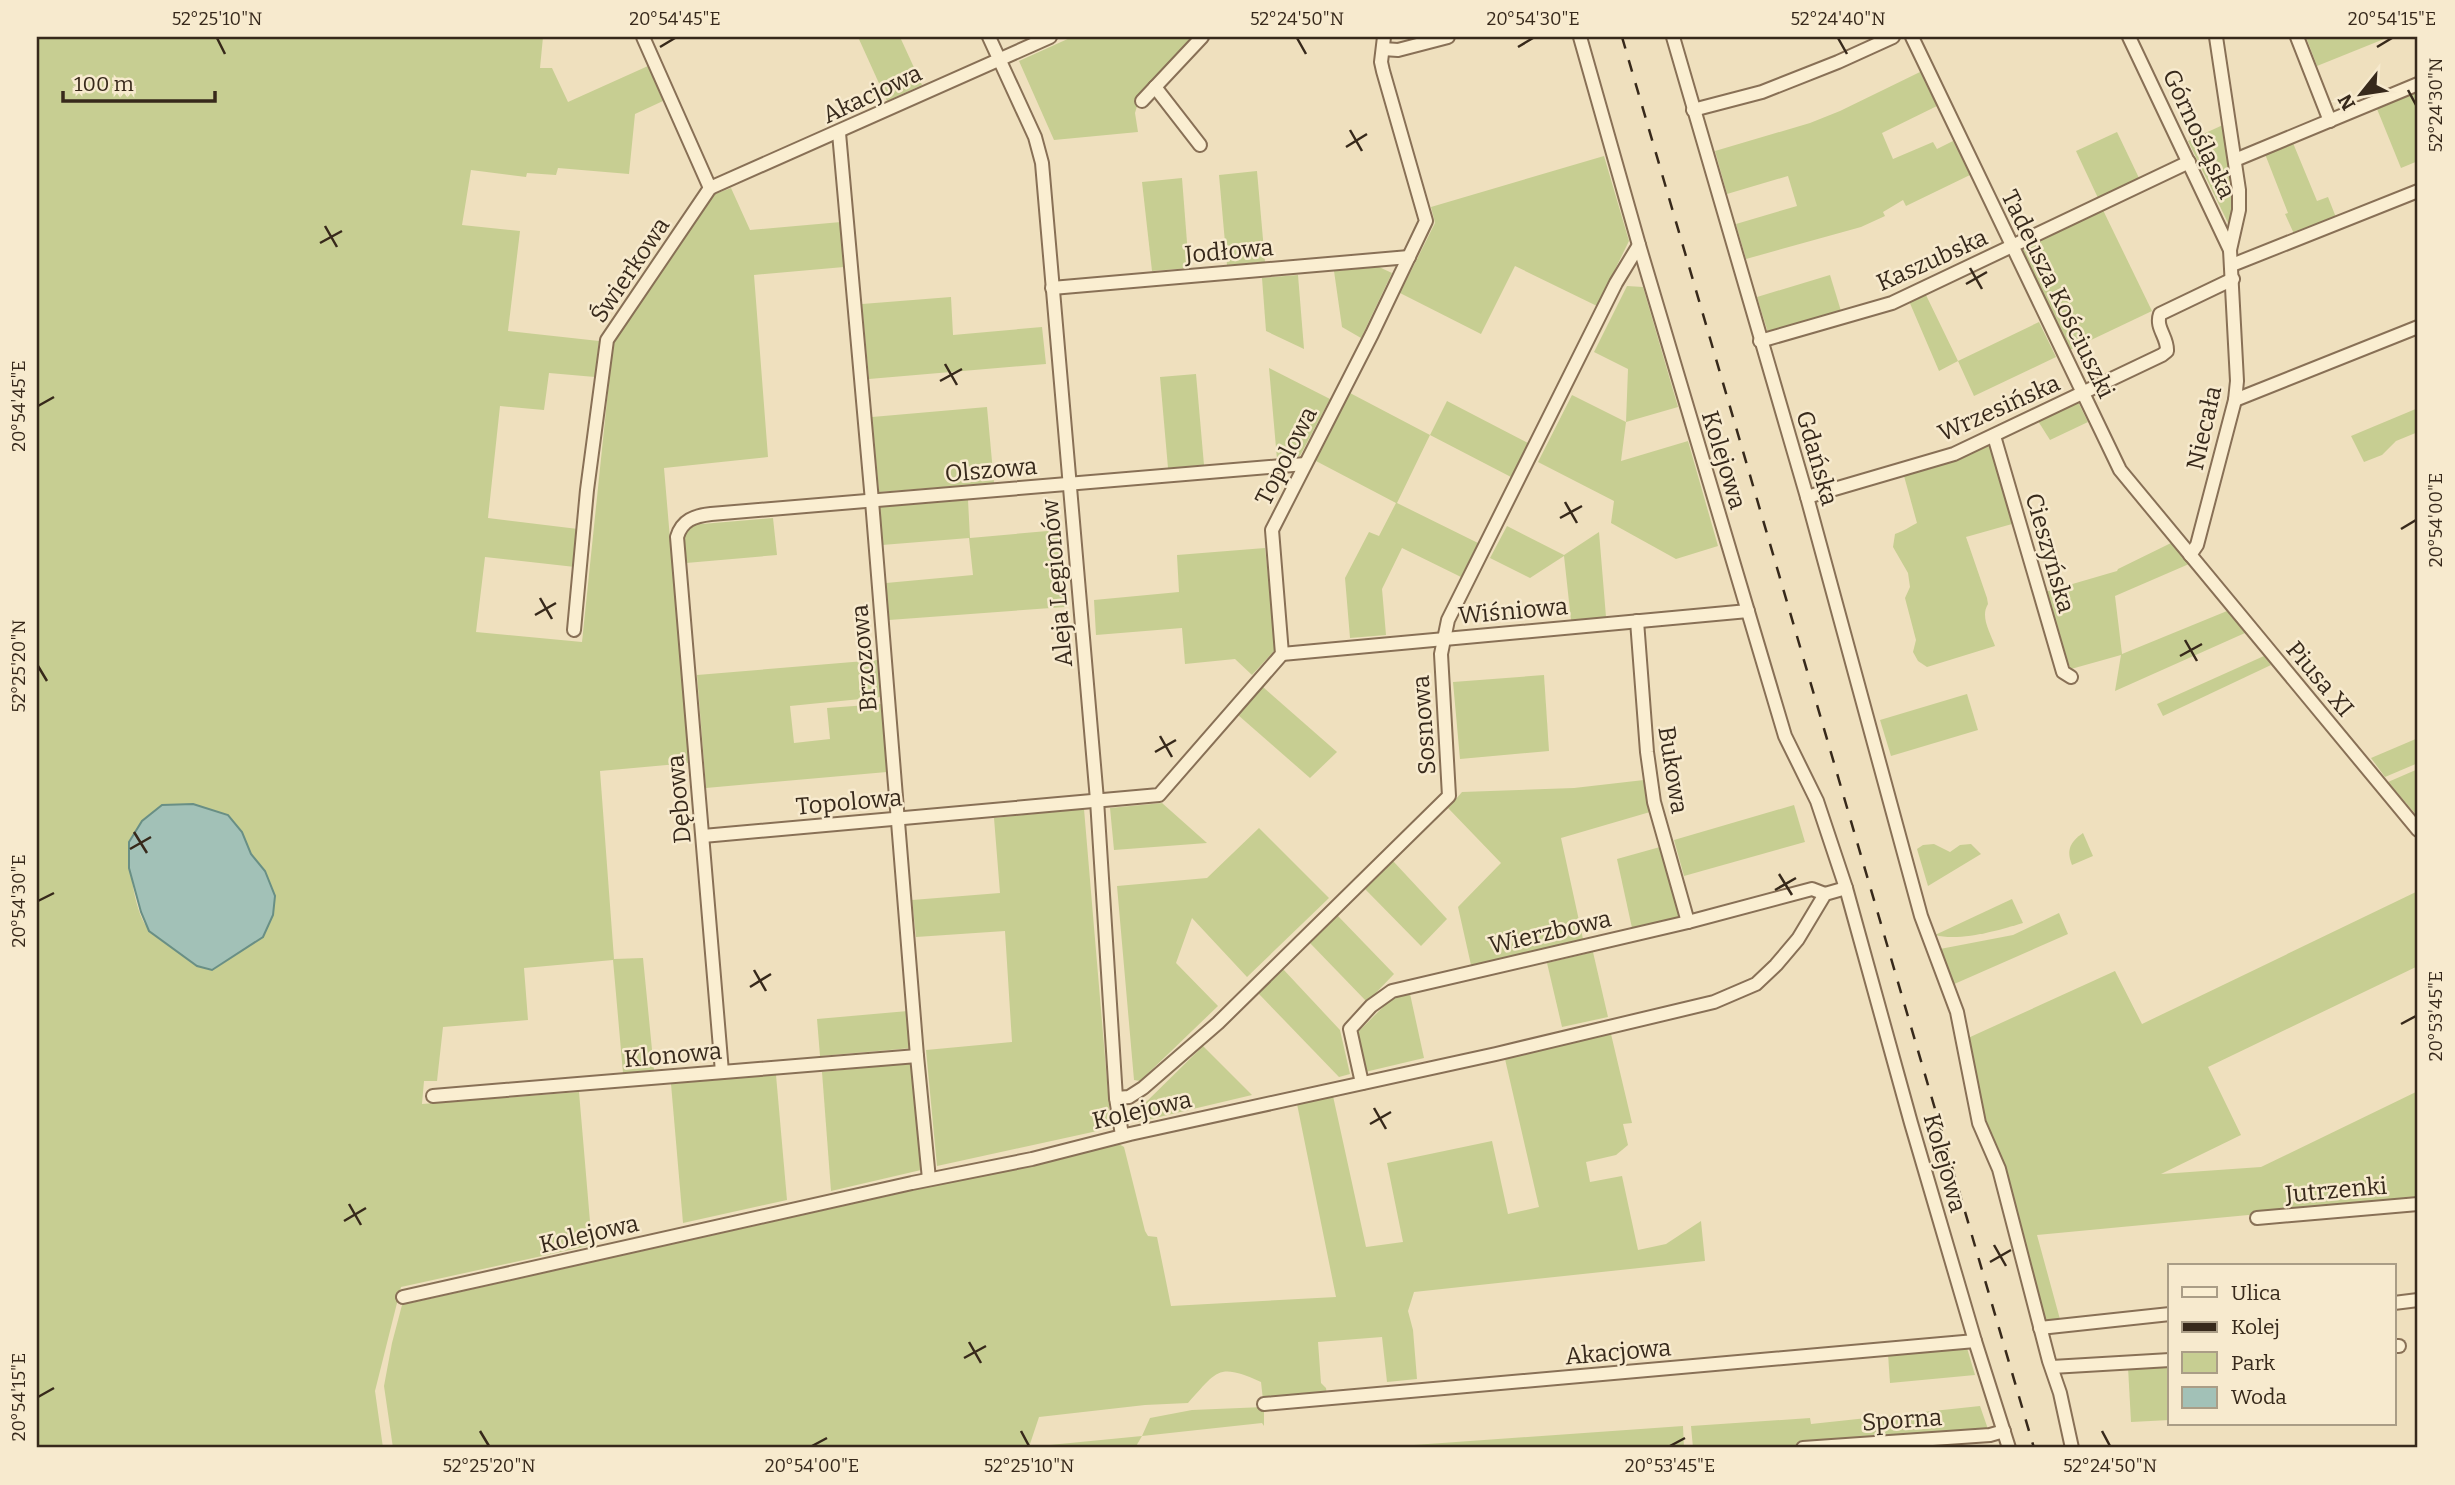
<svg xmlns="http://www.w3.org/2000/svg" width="2455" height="1485" font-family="Bitter,serif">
<rect width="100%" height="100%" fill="#efe0be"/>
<g fill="#c7ce92" fill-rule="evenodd">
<path d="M 37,37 L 543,37 L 540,68 L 552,68 L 568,102 L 648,66 L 663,101 L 635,114 L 629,174 L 558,168 L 556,175 L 527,173 L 526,177 L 471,170 L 462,225 L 520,231 L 508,331 L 599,341 L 595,377 L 549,373 L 544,410 L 500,406 L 488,518 L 578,529 L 575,567 L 485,557 L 476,632 L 582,642 L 613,343 L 715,194 L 731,188 L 750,230 L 841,222 L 844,267 L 754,275 L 768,457 L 664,468 L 689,763 L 600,771 L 614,959 L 643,958 L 654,1070 L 623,1073 L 613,960 L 524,968 L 528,1020 L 443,1027 L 437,1081 L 424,1081 L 422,1104 L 579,1092 L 592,1245 L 401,1287 L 375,1391 L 383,1448 L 37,1448 ZM 193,804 L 227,815 L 242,832 L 251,854 L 265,871 L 263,937 L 212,970 C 192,959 168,948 151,932 C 134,916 129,865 129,842 Z"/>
<path d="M 858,37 L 900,37 L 922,85 L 887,101 Z"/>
<path d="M 1072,37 L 1194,37 L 1141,92 L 1135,113 L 1138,132 L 1054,140 L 1019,61 Z"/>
<path d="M 2306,37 L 2389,37 L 2317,66 Z"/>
<path d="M 1920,72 L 1937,106 L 1882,133 L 1893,159 L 1933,142 L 1937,149 L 1953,141 L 1970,175 L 1906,206 L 1903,200 L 1883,212 L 1885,216 L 1861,227 L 1746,259 L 1736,224 L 1797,206 L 1788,176 L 1727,194 L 1715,151 L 1810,123 L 1840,111 Z"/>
<path d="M 2418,92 L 2418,161 L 2401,168 L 2377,109 Z"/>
<path d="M 2225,124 L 2236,188 L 2230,227 L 2188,141 Z"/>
<path d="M 2117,132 L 2139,178 L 2098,198 L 2076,151 Z"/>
<path d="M 2293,143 L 2317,201 L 2328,197 L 2337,220 L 2295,236 L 2285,214 L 2288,213 L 2265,154 Z"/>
<path d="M 1604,156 L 1629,241 L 1597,306 L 1515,266 L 1481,334 L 1400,293 L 1435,223 L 1431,207 Z"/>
<path d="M 1257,171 L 1265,262 L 1227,265 L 1219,175 Z"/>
<path d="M 1182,178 L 1189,268 L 1152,271 L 1142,182 Z"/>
<path d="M 2102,208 L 2152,311 L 2070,350 L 2021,248 Z"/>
<path d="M 1379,267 L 1392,273 L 1361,338 L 1342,327 L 1334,271 Z"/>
<path d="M 1298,275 L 1304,349 L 1266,331 L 1262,278 Z"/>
<path d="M 1830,275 L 1841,311 L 1768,333 L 1757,297 Z"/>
<path d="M 1627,286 L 1643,287 L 1678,407 L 1626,422 L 1621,461 L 1688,441 L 1718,546 L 1676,559 L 1611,523 L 1614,501 L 1538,462 L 1572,395 L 1626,422 L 1628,369 L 1594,352 Z"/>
<path d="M 1925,293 L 1958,361 L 2039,322 L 2056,357 L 1974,396 L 1958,361 L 1939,371 L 1909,301 Z"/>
<path d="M 951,297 L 953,335 L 1042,327 L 1046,364 L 869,379 L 862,304 Z"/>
<path d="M 1269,368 L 1330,399 L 1300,456 L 1277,459 Z"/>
<path d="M 1196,374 L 1204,465 L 1168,468 L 1160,377 Z"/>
<path d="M 1350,393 L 1430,435 L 1447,401 L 1528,443 L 1511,477 L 1430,435 L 1397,503 L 1478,543 L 1461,577 L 1402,548 L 1382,589 L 1386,635 L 1350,638 L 1345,578 L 1369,532 L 1379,536 L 1396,503 L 1316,461 Z"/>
<path d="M 2078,402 L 2088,422 L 2050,440 L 2038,421 Z"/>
<path d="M 987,407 L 994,483 L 879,492 L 872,417 Z"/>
<path d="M 2418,408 L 2418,432 L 2396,441 L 2382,455 L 2364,462 L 2351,436 Z"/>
<path d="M 1989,444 L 2012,524 L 1966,537 L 1987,598 L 1988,604 C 1980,617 1990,632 1995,646 L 1927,667 L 1918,661 L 1913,652 L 1916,640 L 1905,598 L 1910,587 L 1908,573 L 1893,547 L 1895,534 C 1904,531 1909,527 1917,523 L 1904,476 L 1951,462 Z"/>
<path d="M 968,500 L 970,538 L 1059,530 L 1065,607 L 889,620 L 886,583 L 973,575 L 969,538 L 882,545 L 880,507 Z"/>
<path d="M 773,518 L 777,555 L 686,563 L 684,533 L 690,525 Z"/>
<path d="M 1507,526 L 1564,555 L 1599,532 L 1606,617 L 1571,620 L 1564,556 L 1530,578 L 1490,558 Z"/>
<path d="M 2171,543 L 2189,564 L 2115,596 L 2122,654 L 2227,611 L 2245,633 L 2115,691 L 2121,655 L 2071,669 L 2069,665 L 2066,665 L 2045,592 L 2117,571 L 2118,569 Z"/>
<path d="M 1265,548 L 1276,649 L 1252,675 L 1235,659 L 1185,664 L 1182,628 L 1096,635 L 1094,600 L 1179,592 L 1177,555 Z"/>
<path d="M 2264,656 L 2271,665 L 2163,716 L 2157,704 Z"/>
<path d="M 877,660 L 881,697 L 790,706 L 794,743 L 830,739 L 827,708 L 881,704 L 887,772 L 706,788 L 697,675 Z"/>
<path d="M 1544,675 L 1549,751 L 1460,759 L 1453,682 Z"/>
<path d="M 1263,687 L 1337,752 L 1310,778 L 1238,715 Z"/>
<path d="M 1967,694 L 1978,730 L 1891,756 L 1880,720 Z"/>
<path d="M 2418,738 L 2418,763 L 2385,777 L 2371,758 Z"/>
<path d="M 2418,769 L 2418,817 L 2388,782 Z"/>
<path d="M 1644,780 L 1645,793 L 1650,812 L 1561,838 L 1583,939 L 1471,965 L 1458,907 L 1501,863 L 1448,808 L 1462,792 L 1574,788 Z"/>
<path d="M 1162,803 L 1207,843 L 1114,850 L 1110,808 Z"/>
<path d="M 1794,805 L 1805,842 L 1684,876 L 1674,840 Z"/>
<path d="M 1084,809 L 1111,1128 L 937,1166 L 926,1050 L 1012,1042 L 1005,931 L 916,937 L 912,900 L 1000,893 L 994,818 Z"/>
<path d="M 1259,828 L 1329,898 L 1247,977 L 1192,918 L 1176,963 L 1218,1006 L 1140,1081 L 1134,1080 L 1117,886 L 1207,878 Z"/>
<path d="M 2083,833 L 2093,856 L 2072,865 C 2066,850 2070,842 2083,833 Z"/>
<path d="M 1934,844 L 1950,852 L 1960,845 L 1971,844 L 1981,854 L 1928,886 L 1917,849 L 1923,845 Z"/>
<path d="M 1660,847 L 1680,917 L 1632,928 L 1617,859 Z"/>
<path d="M 1393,861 L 1447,919 L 1421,946 L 1365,889 Z"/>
<path d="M 2418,891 L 2418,966 L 2208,1067 L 2241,1135 L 2161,1174 L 2261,1167 L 2418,1091 L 2418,1199 L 2037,1235 L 2061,1323 L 2043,1325 L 2002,1160 L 1986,1120 L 1968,1038 L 2115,971 L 2142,1024 Z"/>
<path d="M 2012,899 L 2023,923 C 2000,930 1959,942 1935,935 Z"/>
<path d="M 2059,913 L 2068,934 L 1952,985 L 1940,949 L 2013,935 Z"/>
<path d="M 1337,915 L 1394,974 L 1367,1002 L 1309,942 Z"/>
<path d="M 1593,952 L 1608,1017 L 1562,1027 L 1547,963 Z"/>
<path d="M 1282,968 L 1340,1030 L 1350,1074 L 1339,1077 L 1258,993 Z"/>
<path d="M 1410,994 L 1424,1058 L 1365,1072 L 1356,1034 L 1392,998 Z"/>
<path d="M 908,1011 L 912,1048 L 820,1056 L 817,1019 Z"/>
<path d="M 1611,1034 L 1632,1123 L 1623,1124 L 1628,1145 L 1616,1155 L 1586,1162 L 1590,1182 L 1622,1176 L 1638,1250 L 1666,1244 L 1701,1221 L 1705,1261 L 1414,1292 L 1408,1311 L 1413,1330 L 1417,1379 L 1387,1382 L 1382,1337 L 1318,1342 L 1321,1383 L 1326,1388 L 1327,1395 L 1263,1400 L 1261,1382 C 1218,1363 1218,1370 1188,1403 L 1145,1405 L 1039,1417 L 1029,1447 L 1142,1436 L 1150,1418 L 1192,1410 L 1264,1407 L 1264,1426 L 1262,1423 L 1142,1436 L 1135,1448 L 393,1448 L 384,1386 L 392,1343 L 402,1305 L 1119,1144 L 1124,1147 L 1145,1231 L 1148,1236 L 1157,1237 L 1171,1306 L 1336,1297 L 1297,1104 L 1333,1096 L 1366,1247 L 1403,1242 L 1387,1163 L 1492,1141 L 1508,1214 L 1539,1207 L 1505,1059 Z"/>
<path d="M 1203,1046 L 1252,1095 L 1138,1122 L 1138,1110 Z"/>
<path d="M 911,1063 L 921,1170 L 831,1191 L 822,1072 Z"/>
<path d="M 776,1075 L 787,1200 L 683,1223 L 671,1084 Z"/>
<path d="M 1967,1348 L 1975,1375 L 1890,1383 L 1888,1354 Z"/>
<path d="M 2170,1364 L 2170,1420 L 2131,1422 L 2128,1367 Z"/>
<path d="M 1980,1406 L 1989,1432 L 1772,1448 L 1693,1448 L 1691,1426 L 1810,1418 L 1811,1424 Z"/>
<path d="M 1683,1426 L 1684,1448 L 1372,1448 Z"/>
</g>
<path fill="#a2c1b7" stroke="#698f85" stroke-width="2" d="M 193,804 L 228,815 L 242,832 L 251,854 L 265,871 L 275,896 L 273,915 L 263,937 L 212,970 L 197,966 L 149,931 L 141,912 L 129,868 L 129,842 L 142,821 L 162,805 Z"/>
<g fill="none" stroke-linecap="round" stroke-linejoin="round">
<defs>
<g id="minor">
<path d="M 643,37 L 710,188"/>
<path d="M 989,37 L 1035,137 L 1042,163 L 1097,800 L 1116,1098 L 1122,1135"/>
<path d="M 1580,37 L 1639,245 L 1785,736 L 1817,801 L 1846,888 L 1911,1123 L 1975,1341 L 2009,1448"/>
<path d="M 1673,37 L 1807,497 L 1921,916 L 1957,1012 L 1979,1123 L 1999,1169 L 2049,1361 L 2060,1393 L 2072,1448"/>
<path d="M 1912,37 L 2120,470 L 2418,830"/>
<path d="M 2129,37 L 2230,250"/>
<path d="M 2297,37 L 2330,121"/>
<path d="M 1383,49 L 1398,50 L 1448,37"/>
<path d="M 1155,87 L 1200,145"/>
<path d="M 1142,101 L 1202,37"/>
<path d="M 1693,110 L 1762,92 L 1838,62 L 1893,37"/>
<path d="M 839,133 L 872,501 L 917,1056 L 929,1179"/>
<path d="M 2235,160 L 2418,84"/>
<path d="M 710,188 L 1050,37"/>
<path d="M 2232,265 L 2418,191"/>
<path d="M 1052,288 L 1409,257"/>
<path d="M 1760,341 L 1892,303 L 2189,162"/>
<path d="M 2235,400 L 2418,327"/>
<path d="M 1994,436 L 2063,672 L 2071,677"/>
<path d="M 1807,497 L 1954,454 L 2162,355 L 2167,351 C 2168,337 2155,328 2160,314 L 2233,279"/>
<path d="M 2190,555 L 2197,545 L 2235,400 L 2237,381 L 2230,250 L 2239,210 L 2239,190 L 2216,37"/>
<path d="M 1637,621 L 1647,752 L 1654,802 L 1688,922"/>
<path d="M 574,630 L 587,490 L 607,340 L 710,188"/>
<path d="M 1282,654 L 1748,611"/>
<path d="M 703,836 L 1159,795 L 1282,654 L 1272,530 L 1372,334 L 1426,221 L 1383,71 L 1381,62 L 1384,37"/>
<path d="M 722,1072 L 677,537 C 682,520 694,516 711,514 L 1305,464"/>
<path d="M 1362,1083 L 1350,1029 L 1371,1006 L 1392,991 L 1688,922 L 1812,889 L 1825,894"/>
<path d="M 433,1096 L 917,1056"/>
<path d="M 1116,1098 L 1129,1097 L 1143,1088 L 1218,1023 L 1449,796 L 1441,654 L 1448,620 L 1616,283 L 1639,245"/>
<path d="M 2257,1218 L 2418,1204"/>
<path d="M 403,1297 L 912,1183 L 1032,1159 L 1130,1134 L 1496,1054 L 1714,1002 L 1756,984 L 1776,965 L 1798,939 L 1825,894 L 1846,888"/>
<path d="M 2394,1303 L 2418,1300"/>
<path d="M 2040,1328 L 2170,1314"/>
<path d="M 2394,1346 L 2399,1346"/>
<path d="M 2052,1367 L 2170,1360"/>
<path d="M 1264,1404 L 1975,1341"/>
<path d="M 1803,1448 L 1990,1435 L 2004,1431"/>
</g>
</defs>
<use href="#minor" stroke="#887056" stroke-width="16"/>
<use href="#minor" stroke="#faeed1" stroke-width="12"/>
<path stroke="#37291b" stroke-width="2.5" stroke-dasharray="12 12" stroke-linecap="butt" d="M 1622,37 L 2034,1448"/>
</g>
<path fill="none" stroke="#37291b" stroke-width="2.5" d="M 217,38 L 225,54M 1297,38 L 1306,54M 1838,38 L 1847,54M 660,47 L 675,38M 1518,47 L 1533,38M 2377,47 L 2392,38M 2408,90 L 2416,105M 1350,130 L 1362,151M 1346,147 L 1367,134M 325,226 L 337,247M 320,243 L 342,231M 1970,268 L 1982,289M 1966,284 L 1987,272M 945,364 L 957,385M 940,381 L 962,369M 38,406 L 54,397M 1565,502 L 1577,523M 1560,518 L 1582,506M 2401,529 L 2416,520M 540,598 L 552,619M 535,615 L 556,603M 2185,640 L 2197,661M 2180,656 L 2202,644M 38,666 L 47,681M 1160,736 L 1172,757M 1155,752 L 1176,740M 134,832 L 147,853M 130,849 L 151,837M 1779,874 L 1792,895M 1775,890 L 1796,878M 38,901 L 54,893M 754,970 L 766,991M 750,987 L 771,974M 2401,1024 L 2416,1016M 1374,1108 L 1386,1129M 1370,1124 L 1391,1112M 349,1204 L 361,1225M 344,1221 L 366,1208M 1994,1245 L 2006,1266M 1990,1262 L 2011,1250M 969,1342 L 981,1363M 964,1358 L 986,1346M 38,1397 L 54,1388M 480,1431 L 489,1446M 1021,1431 L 1029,1446M 2102,1431 L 2110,1446M 812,1446 L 827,1438M 1670,1446 L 1685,1438"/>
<g text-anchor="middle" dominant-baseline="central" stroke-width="5" stroke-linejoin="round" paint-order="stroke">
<g font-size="24" fill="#37291b" stroke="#f7eace">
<text transform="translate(872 94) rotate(-25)">Akacjowa</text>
<text transform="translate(2199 134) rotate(65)">Górnośląska</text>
<text transform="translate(1229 251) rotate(-5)">Jodłowa</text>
<text transform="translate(1932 260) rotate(-24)">Kaszubska</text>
<text transform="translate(630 270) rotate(-56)">Świerkowa</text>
<text transform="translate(2058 294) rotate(64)">Tadeusza Kościuszki</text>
<text transform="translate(1999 408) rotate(-24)">Wrzesińska</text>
<text transform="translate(2204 428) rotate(-77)">Niecała</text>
<text transform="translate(1286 456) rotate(-63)">Topolowa</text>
<text transform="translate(1817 458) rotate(74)">Gdańska</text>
<text transform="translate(1724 460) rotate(73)">Kolejowa</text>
<text transform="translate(991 470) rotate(-5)">Olszowa</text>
<text transform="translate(2050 553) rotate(74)">Cieszyńska</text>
<text transform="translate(1057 583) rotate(-95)">Aleja Legionów</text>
<text transform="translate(1513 611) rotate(-5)">Wiśniowa</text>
<text transform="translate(864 658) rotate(-95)">Brzozowa</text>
<text transform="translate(2320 679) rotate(50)">Piusa XI</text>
<text transform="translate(1424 725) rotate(-94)">Sosnowa</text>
<text transform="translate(1673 770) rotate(81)">Bukowa</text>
<text transform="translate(679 799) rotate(-95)">Dębowa</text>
<text transform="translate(849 802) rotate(-5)">Topolowa</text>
<text transform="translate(1550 932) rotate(-13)">Wierzbowa</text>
<text transform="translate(673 1055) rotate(-5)">Klonowa</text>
<text transform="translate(1142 1110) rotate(-13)">Kolejowa</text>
<text transform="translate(1945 1163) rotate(74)">Kolejowa</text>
<text transform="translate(2336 1190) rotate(-5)">Jutrzenki</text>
<text transform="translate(589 1234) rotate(-13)">Kolejowa</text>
<text transform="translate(1618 1352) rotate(-5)">Akacjowa</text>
<text transform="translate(1902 1420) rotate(-4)">Sporna</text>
</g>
</g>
<rect width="2455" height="1485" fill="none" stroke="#f7eace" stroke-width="77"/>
<rect x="2168" y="1264" width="228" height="161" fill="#f7eace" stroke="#aa9d86" stroke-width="2"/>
<rect x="2182" y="1287" width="35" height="10" fill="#faeed1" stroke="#aa9d86" stroke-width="2"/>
<text x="2231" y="1300" font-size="21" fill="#37291b">Ulica</text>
<rect x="2182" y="1322" width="35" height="10" fill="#37291b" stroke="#aa9d86" stroke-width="2"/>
<text x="2231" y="1334" font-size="21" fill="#37291b">Kolej</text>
<rect x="2182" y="1352" width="35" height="21" fill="#c7ce92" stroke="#aa9d86" stroke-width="2"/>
<text x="2231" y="1370" font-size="21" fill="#37291b">Park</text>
<rect x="2182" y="1387" width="35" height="21" fill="#a2c1b7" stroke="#aa9d86" stroke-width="2"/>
<text x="2231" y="1404" font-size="21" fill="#37291b">Woda</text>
<g transform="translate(2361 94) rotate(240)" stroke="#f7eace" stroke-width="5" paint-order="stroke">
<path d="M0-5L12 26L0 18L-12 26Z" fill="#37291b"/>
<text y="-10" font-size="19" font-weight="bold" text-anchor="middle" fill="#37291b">N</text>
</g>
<path d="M63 91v10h152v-10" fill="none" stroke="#37291b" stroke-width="3.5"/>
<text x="74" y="91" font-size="21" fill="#37291b" stroke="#f7eace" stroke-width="5" paint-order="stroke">100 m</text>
<rect x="38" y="38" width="2378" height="1408" fill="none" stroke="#37291b" stroke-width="2.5"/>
<g font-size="18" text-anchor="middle" fill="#37291b">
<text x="217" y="25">52°25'10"N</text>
<text x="675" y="25">20°54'45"E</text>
<text x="1297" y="25">52°24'50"N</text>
<text x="1533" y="25">20°54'30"E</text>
<text x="1838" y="25">52°24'40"N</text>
<text x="2392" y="25">20°54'15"E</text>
<text transform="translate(2436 105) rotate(-90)" y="6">52°24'30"N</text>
<text transform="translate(19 406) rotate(-90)" y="6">20°54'45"E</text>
<text transform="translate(2436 520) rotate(-90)" y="6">20°54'00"E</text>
<text transform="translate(19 666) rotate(-90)" y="6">52°25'20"N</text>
<text transform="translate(19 901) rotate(-90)" y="6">20°54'30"E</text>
<text transform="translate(2436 1016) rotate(-90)" y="6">20°53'45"E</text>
<text transform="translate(19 1397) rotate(-90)" y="6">20°54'15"E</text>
<text x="489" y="1472">52°25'20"N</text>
<text x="812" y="1472">20°54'00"E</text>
<text x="1029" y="1472">52°25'10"N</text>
<text x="1670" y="1472">20°53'45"E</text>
<text x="2110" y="1472">52°24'50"N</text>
</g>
</svg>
